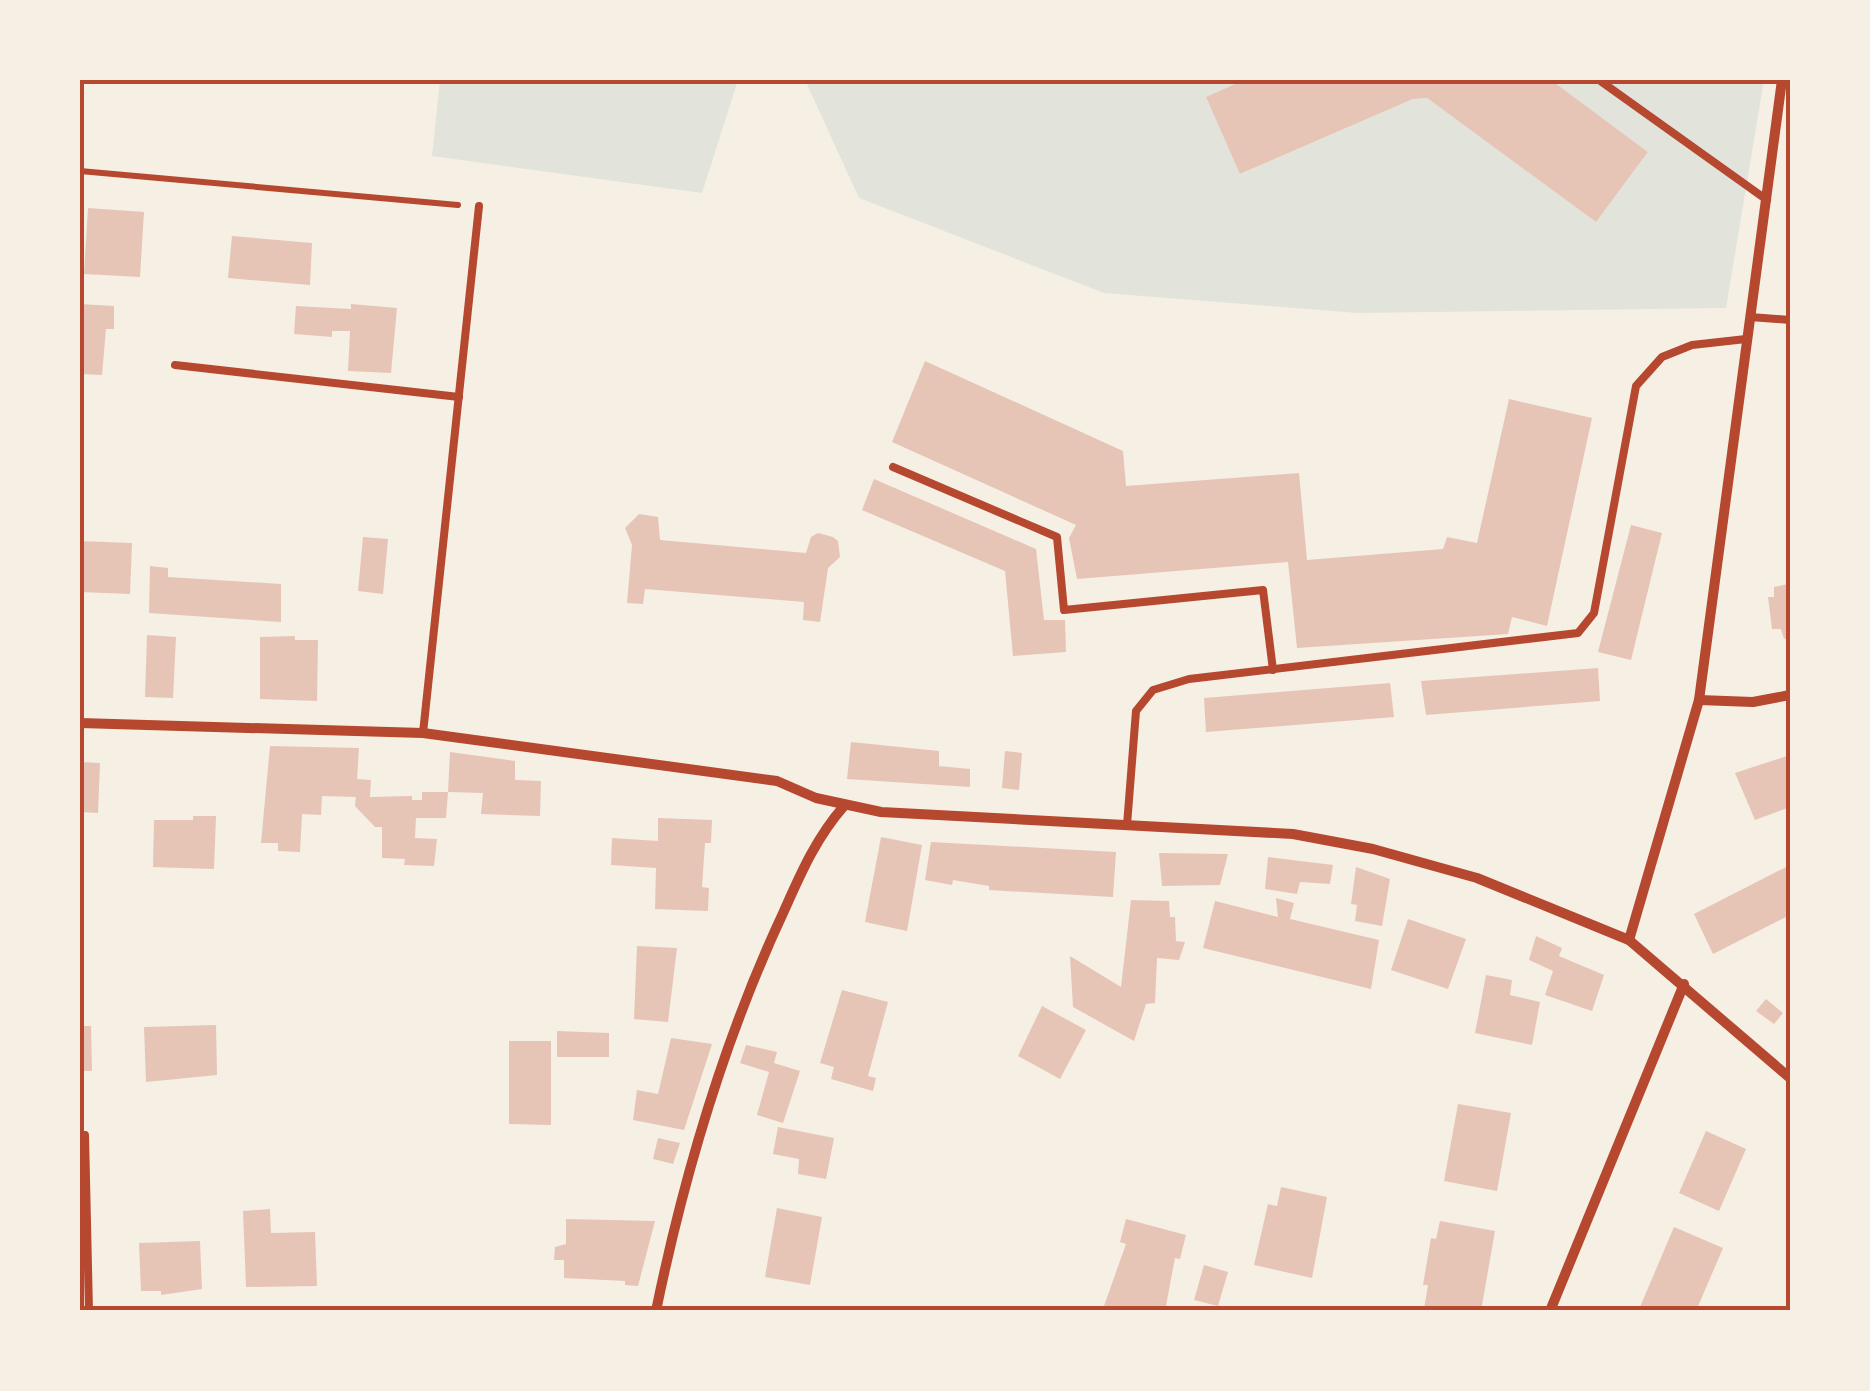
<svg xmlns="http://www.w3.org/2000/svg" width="1870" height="1391" font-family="Jost,sans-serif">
<rect width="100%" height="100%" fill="#f6efe4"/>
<g fill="#e2e4dc">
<path d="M 440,80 L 738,80 L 702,193 L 432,156 Z"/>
<path d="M 805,80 L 1244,80 L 1206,97 L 1241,174 L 1413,99 L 1427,98 L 1596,222 L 1648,152 L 1551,80 L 1764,80 L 1726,308 L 1358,313 L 1104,293 L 859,198 Z"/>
</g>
<g fill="#e6c5b7">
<path d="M 1244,80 L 1551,80 L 1648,152 L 1596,222 L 1427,98 L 1413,99 L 1240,174 L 1206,97 Z"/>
<path d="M 88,208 L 144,212 L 140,277 L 84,274 Z"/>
<path d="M 232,236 L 312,243 L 310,285 L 228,278 Z"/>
<path d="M 80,304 L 114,306 L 114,329 L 106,329 L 102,375 L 80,374 Z"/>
<path d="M 351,304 L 397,308 L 391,373 L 348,371 L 350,331 L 332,331 L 332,337 L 294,334 L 296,306 L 351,309 Z"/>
<path d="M 925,361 L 1123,451 L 1126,486 L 1299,473 L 1307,560 L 1443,549 L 1447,537 L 1477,543 L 1509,399 L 1592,418 L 1547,626 L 1512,617 L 1508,634 L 1297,648 L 1288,562 L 1077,579 L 1069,538 L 1076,525 L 892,442 Z"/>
<path d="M 874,479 L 1036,549 L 1044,620 L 1065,620 L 1066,652 L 1013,656 L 1005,571 L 862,510 Z"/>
<path d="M 639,514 L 658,517 L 660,540 L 806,553 L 811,537 L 818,533 L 833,537 L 838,541 L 840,557 L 828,568 L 820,622 L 803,620 L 804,602 L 645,589 L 643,604 L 627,603 L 632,545 L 625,528 Z"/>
<path d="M 1631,525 L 1662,533 L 1631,660 L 1598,652 Z"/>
<path d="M 363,537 L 388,539 L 383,594 L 358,591 Z"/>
<path d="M 80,541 L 132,543 L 130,594 L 80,592 Z"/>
<path d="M 150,566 L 168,568 L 168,577 L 281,584 L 281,622 L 149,613 Z"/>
<path d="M 1788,584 L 1790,638 L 1784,639 L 1781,629 L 1772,629 L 1768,597 L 1774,597 L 1774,587 Z"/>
<path d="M 147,635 L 176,637 L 173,698 L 145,697 Z"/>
<path d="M 295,636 L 295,640 L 318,640 L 317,701 L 260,699 L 260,637 Z"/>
<path d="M 1598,668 L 1600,701 L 1426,715 L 1421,681 Z"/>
<path d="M 1390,683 L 1394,717 L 1206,732 L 1204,698 Z"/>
<path d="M 851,742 L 939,751 L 939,766 L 970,769 L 970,787 L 847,779 Z"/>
<path d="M 270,746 L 359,748 L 357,779 L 371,780 L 370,797 L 412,796 L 412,800 L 422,800 L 422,792 L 448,792 L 446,818 L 416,818 L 415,838 L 437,839 L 434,866 L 404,865 L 405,859 L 382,858 L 382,827 L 375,827 L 355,806 L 356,797 L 322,796 L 321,815 L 302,814 L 300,852 L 278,851 L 278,843 L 261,843 Z"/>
<path d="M 1005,751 L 1022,753 L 1019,790 L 1002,788 Z"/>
<path d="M 450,752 L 515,761 L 515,780 L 541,781 L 540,816 L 481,814 L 483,793 L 448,792 Z"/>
<path d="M 1790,755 L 1790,807 L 1755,820 L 1735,773 Z"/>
<path d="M 80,762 L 100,763 L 98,813 L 80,812 Z"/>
<path d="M 193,816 L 216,816 L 214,869 L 153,867 L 154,820 L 193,820 Z"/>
<path d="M 658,818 L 712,820 L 711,843 L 705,843 L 702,887 L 709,888 L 708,911 L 655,909 L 656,868 L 611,865 L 612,838 L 658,841 Z"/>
<path d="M 881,837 L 922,845 L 907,931 L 865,922 Z"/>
<path d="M 931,842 L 1116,852 L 1113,897 L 989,890 L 989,886 L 953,880 L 952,885 L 925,880 Z"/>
<path d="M 1159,853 L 1228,854 L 1220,885 L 1162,886 Z"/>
<path d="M 1268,857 L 1333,865 L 1330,884 L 1300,882 L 1297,894 L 1265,889 Z"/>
<path d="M 1790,865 L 1790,915 L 1713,954 L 1694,914 Z"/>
<path d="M 1356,867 L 1390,879 L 1382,926 L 1355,921 L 1357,905 L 1351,904 Z"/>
<path d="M 1276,898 L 1294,903 L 1290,919 L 1379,940 L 1371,989 L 1203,948 L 1215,901 L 1278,917 Z"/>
<path d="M 1131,900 L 1169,901 L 1170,917 L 1175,917 L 1176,941 L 1185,942 L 1179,960 L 1157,958 L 1155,1003 L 1146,1004 L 1134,1041 L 1073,1007 L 1070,956 L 1121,987 Z"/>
<path d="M 1408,919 L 1466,939 L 1448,989 L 1391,970 Z"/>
<path d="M 1536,936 L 1562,948 L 1559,956 L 1604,975 L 1592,1011 L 1545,995 L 1553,971 L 1529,960 Z"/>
<path d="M 637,946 L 677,948 L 668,1022 L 634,1019 Z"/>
<path d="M 1486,975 L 1512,980 L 1510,995 L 1540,1002 L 1532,1045 L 1475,1033 Z"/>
<path d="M 842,990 L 888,1002 L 868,1076 L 876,1078 L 873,1091 L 831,1079 L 834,1067 L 820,1063 Z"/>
<path d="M 1766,999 L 1783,1013 L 1774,1024 L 1756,1011 Z"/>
<path d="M 1042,1006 L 1086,1030 L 1060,1079 L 1018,1056 Z"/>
<path d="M 216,1025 L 217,1075 L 146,1082 L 144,1027 Z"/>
<path d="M 80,1026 L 91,1026 L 92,1071 L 80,1071 Z"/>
<path d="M 557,1031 L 609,1033 L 609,1057 L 557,1057 Z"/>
<path d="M 671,1038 L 712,1044 L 684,1130 L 633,1120 L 637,1090 L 658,1094 Z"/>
<path d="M 509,1041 L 551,1041 L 551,1125 L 509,1124 Z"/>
<path d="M 746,1045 L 777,1052 L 774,1063 L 800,1071 L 783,1123 L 757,1115 L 769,1072 L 740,1063 Z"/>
<path d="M 1458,1104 L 1511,1113 L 1497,1191 L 1444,1181 Z"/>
<path d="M 778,1127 L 834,1138 L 826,1179 L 798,1174 L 799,1159 L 773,1154 Z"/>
<path d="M 1706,1131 L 1746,1149 L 1719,1211 L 1679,1193 Z"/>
<path d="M 658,1138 L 680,1143 L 673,1164 L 653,1159 Z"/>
<path d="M 1281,1187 L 1327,1197 L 1312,1278 L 1254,1265 L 1268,1204 L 1277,1206 Z"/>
<path d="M 777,1208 L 822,1217 L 810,1285 L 765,1277 Z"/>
<path d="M 270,1209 L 271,1233 L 315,1232 L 317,1286 L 246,1287 L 243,1211 Z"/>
<path d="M 566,1219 L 655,1221 L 638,1286 L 625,1285 L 625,1281 L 564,1278 L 564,1260 L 554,1260 L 555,1247 L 566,1244 Z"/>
<path d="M 1126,1219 L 1186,1235 L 1180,1259 L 1175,1258 L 1165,1311 L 1123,1311 L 1104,1306 L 1126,1244 L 1120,1242 Z"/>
<path d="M 1440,1221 L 1495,1231 L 1481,1311 L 1424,1309 L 1428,1285 L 1423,1285 L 1431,1238 L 1436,1239 Z"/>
<path d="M 1674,1227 L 1723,1248 L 1696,1311 L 1649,1311 L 1640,1307 Z"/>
<path d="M 200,1241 L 202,1289 L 161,1295 L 161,1291 L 141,1291 L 139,1243 Z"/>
<path d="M 1204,1265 L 1228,1272 L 1218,1306 L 1194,1300 Z"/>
</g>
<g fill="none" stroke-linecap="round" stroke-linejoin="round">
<path stroke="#b5482f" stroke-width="6" d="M 80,171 L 458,205"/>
<g stroke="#b5482f" stroke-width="8">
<path d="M 1599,80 L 1767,200"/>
<path d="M 1750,317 L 1790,320"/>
<path d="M 175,365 L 459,397"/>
<path d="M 893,467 L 1057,537 L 1064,610 L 1263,590 L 1273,670"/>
<path d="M 423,733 L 479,206"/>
<path d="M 1127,825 L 1136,711 L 1153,690 L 1189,679 L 1578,633 L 1594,613 L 1636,386 L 1662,357 L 1692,345 L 1746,339"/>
<path d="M 85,1135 L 89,1311"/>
</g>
<g stroke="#b5482f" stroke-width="10">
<path d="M 1699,700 L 1753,702 L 1790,695"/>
<path d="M 80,723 L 423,733 L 777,781 L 816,798 L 881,812 L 1293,834 L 1373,849 L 1477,878 L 1629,940 L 1790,1078"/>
<path d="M 1629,940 L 1699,700 L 1782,80"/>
<path d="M 656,1311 C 684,1175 725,1037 784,911 C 801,873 816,838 844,806"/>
<path d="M 1550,1311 L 1684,984"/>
</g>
</g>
<rect width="1870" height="1391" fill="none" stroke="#f6efe4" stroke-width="165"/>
<rect x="82" y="82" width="1706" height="1226" fill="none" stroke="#b5482f" stroke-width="4"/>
</svg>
